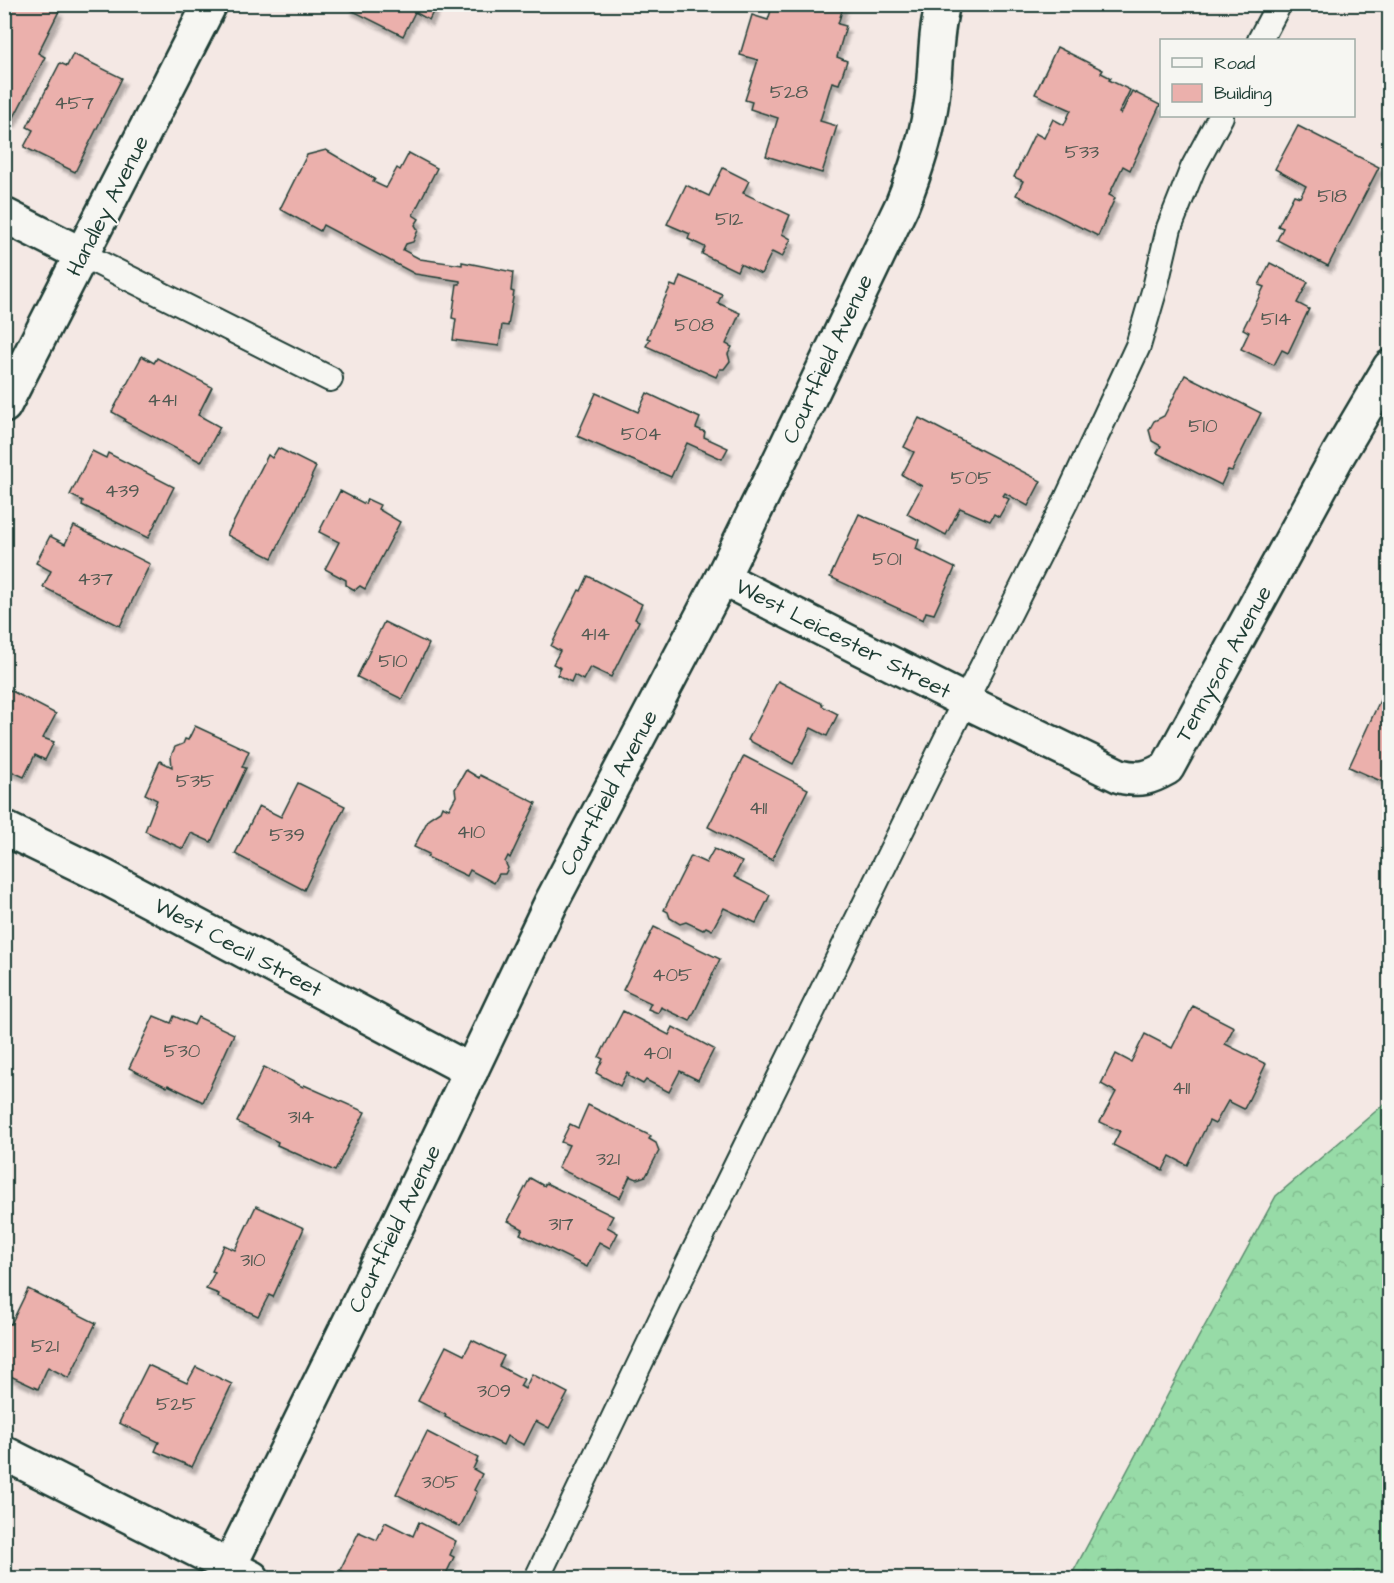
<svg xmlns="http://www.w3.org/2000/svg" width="1394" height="1583" font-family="'Architects Daughter',sans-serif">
<defs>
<pattern id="forest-crowns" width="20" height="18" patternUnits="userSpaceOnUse" patternTransform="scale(1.5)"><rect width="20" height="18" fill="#97dba7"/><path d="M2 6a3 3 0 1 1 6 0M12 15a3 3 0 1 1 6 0" fill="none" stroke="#82bd90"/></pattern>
<filter id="shadow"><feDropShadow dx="3.5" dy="6" stdDeviation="1.5" flood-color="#0004"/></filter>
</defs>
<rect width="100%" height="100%" fill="#f4e8e4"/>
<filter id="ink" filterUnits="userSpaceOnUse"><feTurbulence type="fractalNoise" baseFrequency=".0167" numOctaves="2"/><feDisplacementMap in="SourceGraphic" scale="12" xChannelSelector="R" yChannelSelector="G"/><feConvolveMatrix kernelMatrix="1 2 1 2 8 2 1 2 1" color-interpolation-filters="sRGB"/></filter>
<g filter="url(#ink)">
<path fill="url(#forest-crowns)" stroke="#5b8c6e" stroke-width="1.5" d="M 1389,1100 L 1389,1578 L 1070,1578 L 1197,1340 L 1276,1196 Z"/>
<g fill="#ebb0ac" stroke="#1f3d34" stroke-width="1.5" filter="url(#shadow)">
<path d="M 4,4 L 46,4 L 59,11 L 38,53 L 45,57 L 12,121 L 4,117 Z"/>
<path d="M 351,4 L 437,4 L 429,20 L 415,12 L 403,36 L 349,9 Z"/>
<path d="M 773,4 L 844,4 L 838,24 L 846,26 L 837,57 L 847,61 L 839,84 L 832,82 L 820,121 L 837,126 L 822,173 L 766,156 L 778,118 L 750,109 L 752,102 L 745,100 L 758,60 L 740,55 L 752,15 L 768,20 Z"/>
<path d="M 1057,47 L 1103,70 L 1101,73 L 1111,78 L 1109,80 L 1130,90 L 1119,113 L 1121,114 L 1132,91 L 1160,105 L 1130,170 L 1123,166 L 1109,195 L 1115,198 L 1098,236 L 1016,195 L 1023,181 L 1014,177 L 1035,133 L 1044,138 L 1053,119 L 1064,125 L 1071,110 L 1035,94 Z"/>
<path d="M 73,54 L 122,78 L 75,172 L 24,147 L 33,130 L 27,127 L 60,63 L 67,66 Z"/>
<path d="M 1298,126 L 1379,167 L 1328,266 L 1277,240 L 1283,228 L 1278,226 L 1294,195 L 1300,197 L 1306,186 L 1275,169 Z"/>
<path d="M 326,150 L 375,179 L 373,182 L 386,188 L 397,168 L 400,170 L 409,153 L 437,168 L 413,215 L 419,219 L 415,225 L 418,230 L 413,242 L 406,244 L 403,250 L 420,259 L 462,265 L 462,262 L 513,272 L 511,291 L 514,292 L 508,326 L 502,325 L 499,346 L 453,340 L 456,319 L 452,318 L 457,284 L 460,284 L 460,281 L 415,274 L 323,225 L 320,231 L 280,209 L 307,155 Z"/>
<path d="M 723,168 L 749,181 L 743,193 L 790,215 L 782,234 L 791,239 L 782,257 L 772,252 L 761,274 L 740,264 L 737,271 L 702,254 L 705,247 L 688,239 L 690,234 L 667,224 L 686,185 L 709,196 Z"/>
<path d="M 1270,263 L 1308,282 L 1297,303 L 1309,309 L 1288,353 L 1282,350 L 1274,365 L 1241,349 L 1249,332 L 1243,329 L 1264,287 L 1259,285 Z"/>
<path d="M 680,276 L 722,294 L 718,303 L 740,313 L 726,344 L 732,347 L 728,354 L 730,361 L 724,369 L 720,369 L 716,377 L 646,346 L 650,339 L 647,338 L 671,285 L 676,287 Z"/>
<path d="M 142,356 L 154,363 L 157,358 L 212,387 L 198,415 L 220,427 L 201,462 L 124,421 L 125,419 L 112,412 Z"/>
<path d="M 1185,375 L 1261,413 L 1232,471 L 1228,470 L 1221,485 L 1157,453 L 1161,446 L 1152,441 L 1149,430 L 1154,421 L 1164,416 Z"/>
<path d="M 596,393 L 638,412 L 647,393 L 700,418 L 696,428 L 705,432 L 704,437 L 728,448 L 722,459 L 687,443 L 671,477 L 577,436 Z"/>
<path d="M 919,418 L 1041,481 L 1028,506 L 1005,493 L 1003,496 L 1009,499 L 999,517 L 994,514 L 990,521 L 960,508 L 946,535 L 907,514 L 922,486 L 902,475 L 914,452 L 904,447 Z"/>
<path d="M 278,448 L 316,467 L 311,477 L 312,478 L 272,558 L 227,535 L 268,455 L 272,458 Z"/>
<path d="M 92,451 L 106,458 L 108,453 L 174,487 L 148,538 L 82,505 L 83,501 L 70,495 Z"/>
<path d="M 340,491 L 365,504 L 367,499 L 380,505 L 378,509 L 400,522 L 365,589 L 360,586 L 355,590 L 346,585 L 346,580 L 325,569 L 339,542 L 319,532 Z"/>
<path d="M 859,514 L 919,540 L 916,549 L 955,568 L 934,614 L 926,612 L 923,620 L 830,577 Z"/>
<path d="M 74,526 L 150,564 L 120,626 L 43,587 L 51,571 L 36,563 L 50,536 L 65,544 Z"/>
<path d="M 588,576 L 642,604 L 635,619 L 639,621 L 611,677 L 590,667 L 583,680 L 574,675 L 571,682 L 557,675 L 561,668 L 553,664 L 560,651 L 551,646 L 579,590 L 581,591 Z"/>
<path d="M 384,622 L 429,644 L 402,699 L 357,677 Z"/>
<path d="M 778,681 L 823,704 L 822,706 L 838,714 L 827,736 L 811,728 L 793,764 L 748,740 Z"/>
<path d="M 1389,681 L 1390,681 L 1390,785 L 1349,767 Z"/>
<path d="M 4,687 L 56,714 L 43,738 L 54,742 L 45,760 L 35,755 L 24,777 L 4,768 Z"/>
<path d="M 195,726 L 249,751 L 242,767 L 246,768 L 211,842 L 191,833 L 183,849 L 145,831 L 157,800 L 145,794 L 160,761 L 172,767 L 171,756 L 175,747 L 183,744 L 185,739 L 188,740 Z"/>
<path d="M 744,756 L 808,789 L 772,860 L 708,827 Z"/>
<path d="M 466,770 L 479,778 L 480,775 L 536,803 L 510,858 L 508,856 L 505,862 L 508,868 L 505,874 L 499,874 L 494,883 L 470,870 L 467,876 L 427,857 L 429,854 L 414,847 L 429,818 L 440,811 L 442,806 L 449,809 L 456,796 L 455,789 Z"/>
<path d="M 298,783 L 345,806 L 304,890 L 235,854 L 259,806 L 281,817 Z"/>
<path d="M 714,849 L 742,862 L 734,877 L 770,895 L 756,923 L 724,908 L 712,930 L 706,927 L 703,930 L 686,922 L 680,924 L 670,918 L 668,912 L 664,910 L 691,856 L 706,863 Z"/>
<path d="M 654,927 L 720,959 L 690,1021 L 661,1007 L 658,1013 L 648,1009 L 651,1003 L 623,990 Z"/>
<path d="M 1193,1006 L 1234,1027 L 1225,1044 L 1266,1064 L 1244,1109 L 1228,1101 L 1215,1124 L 1209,1121 L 1187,1165 L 1170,1156 L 1163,1170 L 1113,1145 L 1120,1131 L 1100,1122 L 1116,1092 L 1101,1084 L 1116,1054 L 1131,1062 L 1145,1034 L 1172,1048 Z"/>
<path d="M 623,1011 L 669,1035 L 673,1027 L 714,1049 L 698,1080 L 680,1071 L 669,1092 L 646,1080 L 643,1084 L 628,1076 L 629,1074 L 627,1072 L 620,1086 L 596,1073 L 603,1059 L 599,1057 Z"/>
<path d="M 154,1016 L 171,1023 L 174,1016 L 194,1025 L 198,1017 L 234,1034 L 203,1102 L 168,1085 L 167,1087 L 129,1068 Z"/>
<path d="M 264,1067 L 303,1087 L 304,1085 L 365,1112 L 335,1171 L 277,1145 L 278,1142 L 237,1122 Z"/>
<path d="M 588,1105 L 651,1136 L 649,1139 L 656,1143 L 659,1151 L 646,1176 L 637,1179 L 630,1176 L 620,1198 L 558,1168 L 569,1145 L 561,1142 L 570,1124 L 578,1128 Z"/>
<path d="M 530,1178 L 544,1186 L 546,1183 L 613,1216 L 607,1227 L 618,1233 L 610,1248 L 599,1242 L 587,1267 L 520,1234 L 523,1229 L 508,1221 Z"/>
<path d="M 256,1206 L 304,1228 L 273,1297 L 269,1295 L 258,1316 L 218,1297 L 219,1294 L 206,1289 L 215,1272 L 212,1271 L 224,1245 L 235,1250 Z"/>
<path d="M 28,1289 L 96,1323 L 69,1378 L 48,1367 L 38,1389 L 4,1373 L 4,1322 L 11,1324 Z"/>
<path d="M 472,1340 L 504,1356 L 499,1366 L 524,1379 L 520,1386 L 525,1389 L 532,1374 L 568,1393 L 549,1428 L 536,1421 L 524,1445 L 507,1436 L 503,1445 L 445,1417 L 446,1415 L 418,1401 L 446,1346 L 464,1355 Z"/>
<path d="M 148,1365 L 187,1383 L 196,1367 L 232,1384 L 192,1467 L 155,1451 L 159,1442 L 119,1423 Z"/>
<path d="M 427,1432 L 478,1458 L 473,1469 L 482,1474 L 474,1490 L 477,1492 L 460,1527 L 396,1494 Z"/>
<path d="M 385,1522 L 413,1536 L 419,1522 L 456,1541 L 450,1555 L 454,1557 L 444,1578 L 357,1578 L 340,1570 L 359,1532 L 377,1540 Z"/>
</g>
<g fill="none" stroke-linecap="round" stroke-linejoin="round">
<defs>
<g id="lane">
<path d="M 1260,40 L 1279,4"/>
<path d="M 83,255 L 330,379"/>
<path d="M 537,1578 L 677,1286 L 965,701 L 1065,503 L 1138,346 L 1155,288 L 1169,228 L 1193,168 L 1221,116"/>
</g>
<g id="street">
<path d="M 4,215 L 83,255"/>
<path d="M 4,406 L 210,4"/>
<path d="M 722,578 L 965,701 L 1120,776 C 1141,781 1149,778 1167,768 L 1338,455 L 1390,367"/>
<path d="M 4,828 L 103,876 L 471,1071"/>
<path d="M 4,1453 L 252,1578"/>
<path d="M 228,1578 L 235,1555 L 391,1238 L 551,903 L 722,578 L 776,468 L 902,205 C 914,175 925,143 930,111 C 937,76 933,39 943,4"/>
</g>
</defs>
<use href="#lane" stroke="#1f3d34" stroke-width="28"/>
<use href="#street" stroke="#1f3d34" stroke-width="38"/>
<use href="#lane" stroke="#f6f6f2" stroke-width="24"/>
<use href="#street" stroke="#f6f6f2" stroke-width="33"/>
</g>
</g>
<g text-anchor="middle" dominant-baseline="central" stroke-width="4.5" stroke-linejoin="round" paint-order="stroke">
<g font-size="20" fill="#525a52">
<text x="789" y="92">528</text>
<text x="74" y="103">457</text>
<text x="1082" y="152">533</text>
<text x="1332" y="196">518</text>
<text x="729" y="219">512</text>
<text x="1276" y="319">514</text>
<text x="694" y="325">508</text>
<text x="162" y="400">441</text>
<text x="1203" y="426">510</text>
<text x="641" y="434">504</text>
<text x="971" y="478">505</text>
<text x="122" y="491">439</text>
<text x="887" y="559">501</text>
<text x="95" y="579">437</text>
<text x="595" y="634">414</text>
<text x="393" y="661">510</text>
<text x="195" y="781">535</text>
<text x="758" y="808">411</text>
<text x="471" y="832">410</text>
<text x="287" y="835">539</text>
<text x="672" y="975">405</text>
<text x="182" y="1051">530</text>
<text x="657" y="1053">401</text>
<text x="1181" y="1088">411</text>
<text x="301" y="1117">314</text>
<text x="608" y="1159">321</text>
<text x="561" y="1224">317</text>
<text x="253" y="1260">310</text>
<text x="45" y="1346">521</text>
<text x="494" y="1391">309</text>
<text x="176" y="1404">525</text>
<text x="440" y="1482">305</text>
</g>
<g font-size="22" fill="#1f3d34" stroke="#f6f6f2">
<text transform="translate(108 206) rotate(-63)">Handley Avenue</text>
<text transform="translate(828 359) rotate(-65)">Courtfield Avenue</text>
<text transform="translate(843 639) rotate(27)">West Leicester Street</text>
<text transform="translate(1224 664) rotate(-61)">Tennyson Avenue</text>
<text transform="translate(609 793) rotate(-62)">Courtfield Avenue</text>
<text transform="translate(238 948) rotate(28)">West Cecil Street</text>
<text transform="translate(395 1229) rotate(-64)">Courtfield Avenue</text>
</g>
</g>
<rect width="1394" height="1583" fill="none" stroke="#f6f6f2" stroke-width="24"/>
<rect x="12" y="12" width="1370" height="1559" fill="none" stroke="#1f3d34" stroke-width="2" filter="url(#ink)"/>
<rect x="1160" y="39" width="195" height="78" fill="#f6f6f2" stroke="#a0aca6" stroke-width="1.5"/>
<rect x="1172" y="58" width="30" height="9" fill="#f6f6f2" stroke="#a0aca6" stroke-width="1.5"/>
<text x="1214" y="69" font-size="18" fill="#1f3d34">Road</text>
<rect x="1172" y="84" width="30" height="18" fill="#ebb0ac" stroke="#a0aca6" stroke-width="1.5"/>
<text x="1214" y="99" font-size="18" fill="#1f3d34">Building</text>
</svg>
